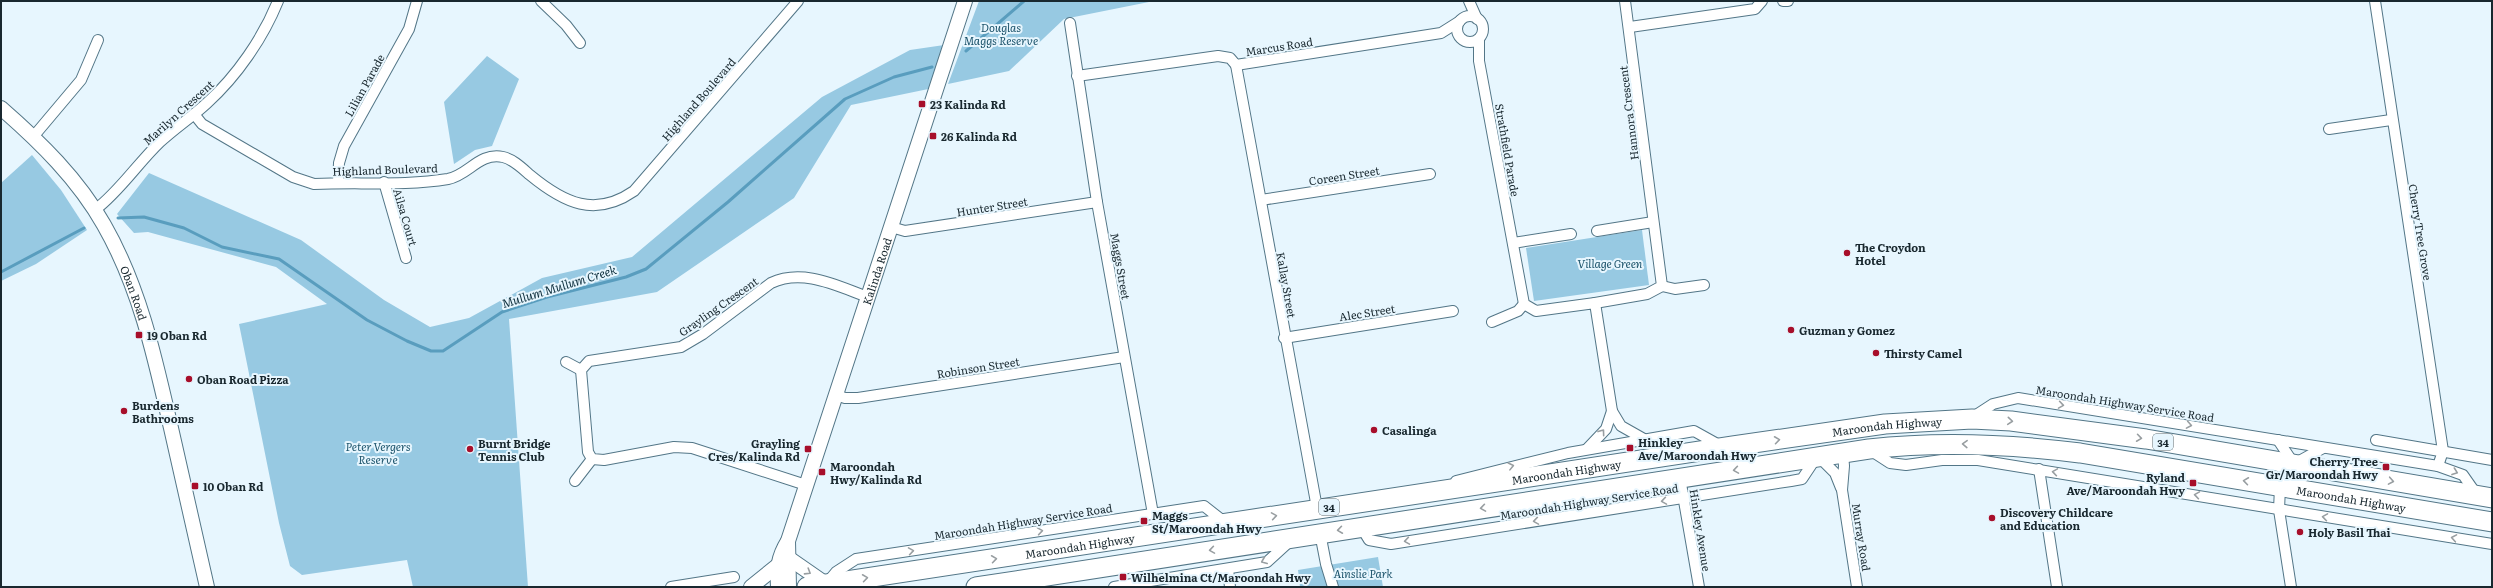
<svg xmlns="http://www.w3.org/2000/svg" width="2493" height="588" font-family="Literata,serif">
<rect width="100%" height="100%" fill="#e7f6fe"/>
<g fill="#97c9e2">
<path d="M 979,1 L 1154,1 L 1064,19 L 1009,71 L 948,84 Z"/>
<path d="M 951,44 L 938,87 L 851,105 L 794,198 L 657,292 L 509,319 L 528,587 L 413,587 L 407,560 L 302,575 L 290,566 L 279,523 L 239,324 L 327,304 L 276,267 L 148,232 L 134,233 L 117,214 L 149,173 L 301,240 L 384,300 L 430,327 L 469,318 L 542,278 L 632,257 L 822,97 L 910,50 Z"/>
<path d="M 487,56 L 519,79 L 492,146 L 475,150 L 454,164 L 444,102 Z"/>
<path d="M 32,155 L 61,190 L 87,230 L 36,264 L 1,281 L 1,183 Z"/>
<path d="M 1642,230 L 1649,285 L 1534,301 L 1526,248 Z"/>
<path d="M 1378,557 L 1383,587 L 1300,587 L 1298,570 Z"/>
</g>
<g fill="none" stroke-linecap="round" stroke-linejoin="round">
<g stroke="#599dbe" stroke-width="3">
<path d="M 966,51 L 1024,1"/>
<path d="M 118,218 L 144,217 L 184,228 L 222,247 L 279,259 L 367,320 L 407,341 L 431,351 L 443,351 L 502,312 L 547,297 L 626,277 L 646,269 L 728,202 L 845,99 L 894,77 L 932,67"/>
<path d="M 1,272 L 84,228"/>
</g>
<defs>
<g id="street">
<path d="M 541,1 L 566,25 L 580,43"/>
<path d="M 1469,1 L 1477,19"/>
<path d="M 1783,1 L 1788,1"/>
<path d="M 2375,1 L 2443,451 L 2438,466"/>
<circle cx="1470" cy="29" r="13"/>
<path d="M 1070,23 L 1097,202 L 1153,514"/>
<path d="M 1630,27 L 1755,9 L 1762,1"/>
<path d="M 1479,39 L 1479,61 L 1524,304 L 1536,311 L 1595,303 L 1612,411 L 1621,426 L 1644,439"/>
<path d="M 1236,65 L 1317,508"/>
<path d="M 1077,76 L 1218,56 L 1230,58 L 1236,65 L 1441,33 L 1460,21"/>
<path d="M 194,114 L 202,124 L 293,177 L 314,184 C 358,182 405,186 448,179 C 469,175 479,152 503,157 C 513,159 523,169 530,175 C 564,203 595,218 634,191 L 798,1"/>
<path d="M 2329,129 L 2391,120"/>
<path d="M 33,137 L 81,80 L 98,40"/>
<path d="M 384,182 L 406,258"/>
<path d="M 338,183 L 339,163 L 344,146 L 409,29 L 417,1"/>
<path d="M 1261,200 L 1430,174"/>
<path d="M 95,210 C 120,191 137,164 160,142 C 175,128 192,117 207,103 C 237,76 263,38 278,1"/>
<path d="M 891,227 L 905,231 L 1097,202"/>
<path d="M 1597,231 L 1653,222"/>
<path d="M 1513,243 L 1571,234"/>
<path d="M 1662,286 L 1675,289 L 1704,285"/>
<path d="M 1595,303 L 1647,294 L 1662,286 L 1625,1"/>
<path d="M 1492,322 L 1518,311 L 1524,304"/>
<path d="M 1284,338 L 1453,311"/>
<path d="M 566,362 L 581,370"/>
<path d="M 836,395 L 845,398 L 858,398 L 1124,357"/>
<path d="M 1973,417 L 1993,404 L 2018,398 L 2438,466 L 2463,475 L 2477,495"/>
<path d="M 2278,440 L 2294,464 L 2323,448"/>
<path d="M 2376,440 L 2492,460"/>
<path d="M 1587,449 L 1606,429 L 1612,411"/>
<path d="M 1870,450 L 1890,463 L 1906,465 L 1942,460 L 1978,460 L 2492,544"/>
<path d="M 1843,454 L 1844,466 L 1842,490 L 1857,587"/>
<path d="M 1819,457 L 1835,473 L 1841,488"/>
<path d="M 2039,469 L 2057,587"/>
<path d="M 1680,478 L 1699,587"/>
<path d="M 575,481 L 592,459"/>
<path d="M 1456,481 L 1568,453 L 1694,431 L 1721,446"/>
<path d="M 806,485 L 692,448 L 674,447 L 604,460 L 592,459 L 588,452 L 581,370 L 589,361 L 681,347 L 703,334 L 771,283 C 803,268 837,286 868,297"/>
<path d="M 2280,487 L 2279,510 L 2291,587"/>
<path d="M 1361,527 L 1369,540 L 1391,544 L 1791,481 L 1802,479 L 1816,458"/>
<path d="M 1320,533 L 1326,564 L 1333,587"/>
<path d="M 1228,569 L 1230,587"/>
<path d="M 826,584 L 836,572 L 856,559 L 1204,506 L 1227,524"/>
<path d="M 671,587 L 734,577"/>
<path d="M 1114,587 L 1267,562 L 1290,541"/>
</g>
<g id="secondary">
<path id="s1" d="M 1,108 C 40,142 78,179 104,225 C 140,288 155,358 171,428 C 183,481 195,534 207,587"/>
<path d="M 788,541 L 789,587"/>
<path d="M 790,559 L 826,584"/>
<path d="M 751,587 L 777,566"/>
<path id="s2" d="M 778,587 C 777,569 778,557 788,541 L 965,1"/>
</g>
<g id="highway">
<path id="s3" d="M 807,587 L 1733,446 L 1885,424 L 1972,419 L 2011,421 L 2146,439 L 2492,498"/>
<path id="s4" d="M 976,587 L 1869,449 C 1940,441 2009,444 2080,453 L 2492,522"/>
</g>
</defs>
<use href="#street" stroke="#537687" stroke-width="12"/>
<use href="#secondary" stroke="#537687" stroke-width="16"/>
<use href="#highway" stroke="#537687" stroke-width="21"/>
<use href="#street" stroke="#fff" stroke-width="10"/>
<use href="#secondary" stroke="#fff" stroke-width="14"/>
<use href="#highway" stroke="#fff" stroke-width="19"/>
</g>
<defs><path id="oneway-chevron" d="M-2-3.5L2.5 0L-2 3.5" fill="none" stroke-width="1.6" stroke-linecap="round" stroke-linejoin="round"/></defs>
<g stroke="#989ea1">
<use href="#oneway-chevron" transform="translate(2061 405) rotate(9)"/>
<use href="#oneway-chevron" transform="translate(2010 421) rotate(5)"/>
<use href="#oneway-chevron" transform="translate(2189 425) rotate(10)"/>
<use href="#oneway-chevron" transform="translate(1602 432) rotate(-54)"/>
<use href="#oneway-chevron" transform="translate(2139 438) rotate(8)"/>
<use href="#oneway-chevron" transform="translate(1777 440) rotate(-8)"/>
<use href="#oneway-chevron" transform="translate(1965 444) rotate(-178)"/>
<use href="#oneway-chevron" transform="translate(1511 466) rotate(-14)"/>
<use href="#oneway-chevron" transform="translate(1736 470) rotate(171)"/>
<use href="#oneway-chevron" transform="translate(2055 472) rotate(-171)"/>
<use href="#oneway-chevron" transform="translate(2455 472) rotate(20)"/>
<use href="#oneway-chevron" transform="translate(2246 481) rotate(-172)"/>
<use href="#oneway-chevron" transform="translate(2391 481) rotate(10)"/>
<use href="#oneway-chevron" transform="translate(2197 495) rotate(-171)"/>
<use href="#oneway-chevron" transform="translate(1664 501) rotate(171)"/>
<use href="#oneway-chevron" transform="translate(1483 508) rotate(171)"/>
<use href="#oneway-chevron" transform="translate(1274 516) rotate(-9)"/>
<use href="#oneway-chevron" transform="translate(2325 517) rotate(-171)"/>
<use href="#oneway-chevron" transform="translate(1536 521) rotate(171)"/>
<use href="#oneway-chevron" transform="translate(1340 530) rotate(172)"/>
<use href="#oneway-chevron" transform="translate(1040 531) rotate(-9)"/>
<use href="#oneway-chevron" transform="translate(2454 538) rotate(-170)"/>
<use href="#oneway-chevron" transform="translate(1407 541) rotate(171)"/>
<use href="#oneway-chevron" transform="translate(1212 550) rotate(171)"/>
<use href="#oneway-chevron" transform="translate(911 551) rotate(-9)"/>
<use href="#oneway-chevron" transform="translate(994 559) rotate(-8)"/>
<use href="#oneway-chevron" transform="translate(1264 561) rotate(157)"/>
<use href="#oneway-chevron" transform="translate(808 572) rotate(32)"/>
<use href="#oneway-chevron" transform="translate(865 578) rotate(-8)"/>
</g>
<g fill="#a70e2a" stroke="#e7f6fe" stroke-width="1.5">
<rect x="918" y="100" width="8" height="8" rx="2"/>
<rect x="929" y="132" width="8" height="8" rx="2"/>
<circle cx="1847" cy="253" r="4"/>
<circle cx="1791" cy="330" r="4"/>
<rect x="135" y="331" width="8" height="8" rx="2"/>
<circle cx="1876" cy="353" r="4"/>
<circle cx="189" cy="379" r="4"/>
<circle cx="124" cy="411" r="4"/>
<circle cx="1374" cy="430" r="4"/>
<rect x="1626" y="444" width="8" height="8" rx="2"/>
<circle cx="470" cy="449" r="4"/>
<rect x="804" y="445" width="8" height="8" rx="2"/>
<rect x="2382" y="463" width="8" height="8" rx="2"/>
<rect x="818" y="468" width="8" height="8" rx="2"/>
<rect x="2189" y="479" width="8" height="8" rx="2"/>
<rect x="191" y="482" width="8" height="8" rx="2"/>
<circle cx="1992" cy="518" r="4"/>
<rect x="1140" y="517" width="8" height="8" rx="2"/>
<circle cx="2300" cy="532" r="4"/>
<rect x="1119" y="573" width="8" height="8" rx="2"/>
</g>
<g text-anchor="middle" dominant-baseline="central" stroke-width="4" stroke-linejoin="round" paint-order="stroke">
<g fill="#e7f6fe" stroke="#57666d" stroke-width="1">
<rect x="2153" y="434" width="20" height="16" rx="3"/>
<rect x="1319" y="499" width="20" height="16" rx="3"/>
</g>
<g font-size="10" font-weight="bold" fill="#19282f">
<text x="2163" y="442">34</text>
<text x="1329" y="507">34</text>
</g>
<g font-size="11" font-style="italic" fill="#1c536b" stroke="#e7f6fe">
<text x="1001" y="27">Douglas<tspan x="1001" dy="13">Maggs Reserve</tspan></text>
<text x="1610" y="263">Village Green</text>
<text x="378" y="446">Peter Vergers<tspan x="378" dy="13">Reserve</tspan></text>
<text x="1363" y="573">Ainslie Park</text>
</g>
<g font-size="11" fill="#19282f" stroke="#e7f6fe">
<text transform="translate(1279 46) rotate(-9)">Marcus Road</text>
<text transform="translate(364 85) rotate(-61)">Lilian Parade</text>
<text transform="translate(698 99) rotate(-49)">Highland Boulevard</text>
<text transform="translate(178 112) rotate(-42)">Marilyn Crescent</text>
<text transform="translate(1628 113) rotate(-97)">Hannora Crescent</text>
<text transform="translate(1508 150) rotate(80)">Strathfield Parade</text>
<text transform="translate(385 169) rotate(-2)">Highland Boulevard</text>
<text transform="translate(1344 175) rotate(-9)">Coreen Street</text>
<text transform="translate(992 206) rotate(-9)">Hunter Street</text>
<text transform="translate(406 217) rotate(74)">Ailsa Court</text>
<text transform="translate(2421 232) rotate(81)">Cherry Tree Grove</text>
<text transform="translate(1121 266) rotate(80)">Maggs Street</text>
<text stroke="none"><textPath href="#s2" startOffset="332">Kalinda Road</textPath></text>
<text transform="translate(1287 285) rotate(80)">Kallay Street</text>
<text stroke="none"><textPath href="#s1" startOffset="231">Oban Road</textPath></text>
<text transform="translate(718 306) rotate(-35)">Grayling Crescent</text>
<text transform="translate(1367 312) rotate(-9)">Alec Street</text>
<text transform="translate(978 367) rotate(-9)">Robinson Street</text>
<text transform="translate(2125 403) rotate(9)">Maroondah Highway Service Road</text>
<text stroke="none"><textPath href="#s3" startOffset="1092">Maroondah Highway</textPath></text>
<text stroke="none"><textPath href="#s3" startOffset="768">Maroondah Highway</textPath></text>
<text stroke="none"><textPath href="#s4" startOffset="1390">Maroondah Highway</textPath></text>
<text transform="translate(1589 501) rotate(-9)">Maroondah Highway Service Road</text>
<text transform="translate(1023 521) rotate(-9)">Maroondah Highway Service Road</text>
<text transform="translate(1701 530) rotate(81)">Hinkley Avenue</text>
<text transform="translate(1862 537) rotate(81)">Murray Road</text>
<text stroke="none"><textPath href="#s3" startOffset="276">Maroondah Highway</textPath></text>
</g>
<g font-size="11" font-weight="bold" fill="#19282f" stroke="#e7f6fe" text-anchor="start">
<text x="930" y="104">23 Kalinda Rd</text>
<text x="941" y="136">26 Kalinda Rd</text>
<text x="1855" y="247">The Croydon<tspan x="1855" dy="13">Hotel</tspan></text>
<text x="1799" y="330">Guzman y Gomez</text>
<text x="147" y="335">19 Oban Rd</text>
<text x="1884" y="353">Thirsty Camel</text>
<text x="197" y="379">Oban Road Pizza</text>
<text x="132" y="405">Burdens<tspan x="132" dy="13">Bathrooms</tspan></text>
<text x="1382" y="430">Casalinga</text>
<text x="1638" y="442">Hinkley<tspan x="1638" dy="13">Ave/Maroondah Hwy</tspan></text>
<text x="478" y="443">Burnt Bridge<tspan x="478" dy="13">Tennis Club</tspan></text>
<text x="800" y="443" text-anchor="end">Grayling<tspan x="800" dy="13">Cres/Kalinda Rd</tspan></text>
<text x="2378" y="461" text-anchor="end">Cherry Tree<tspan x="2378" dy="13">Gr/Maroondah Hwy</tspan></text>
<text x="830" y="466">Maroondah<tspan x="830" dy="13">Hwy/Kalinda Rd</tspan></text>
<text x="2185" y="477" text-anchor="end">Ryland<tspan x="2185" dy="13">Ave/Maroondah Hwy</tspan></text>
<text x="203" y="486">10 Oban Rd</text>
<text x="2000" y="512">Discovery Childcare<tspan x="2000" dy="13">and Education</tspan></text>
<text x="1152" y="515">Maggs<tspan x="1152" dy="13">St/Maroondah Hwy</tspan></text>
<text x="2308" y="532">Holy Basil Thai</text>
<text x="1131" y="577">Wilhelmina Ct/Maroondah Hwy</text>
</g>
<g font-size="12" font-style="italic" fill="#0d2e3c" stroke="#e7f6fe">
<text transform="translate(559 286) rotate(-17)">Mullum Mullum Creek</text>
</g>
</g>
<rect width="2493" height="588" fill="none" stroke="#19282f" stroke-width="4"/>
</svg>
